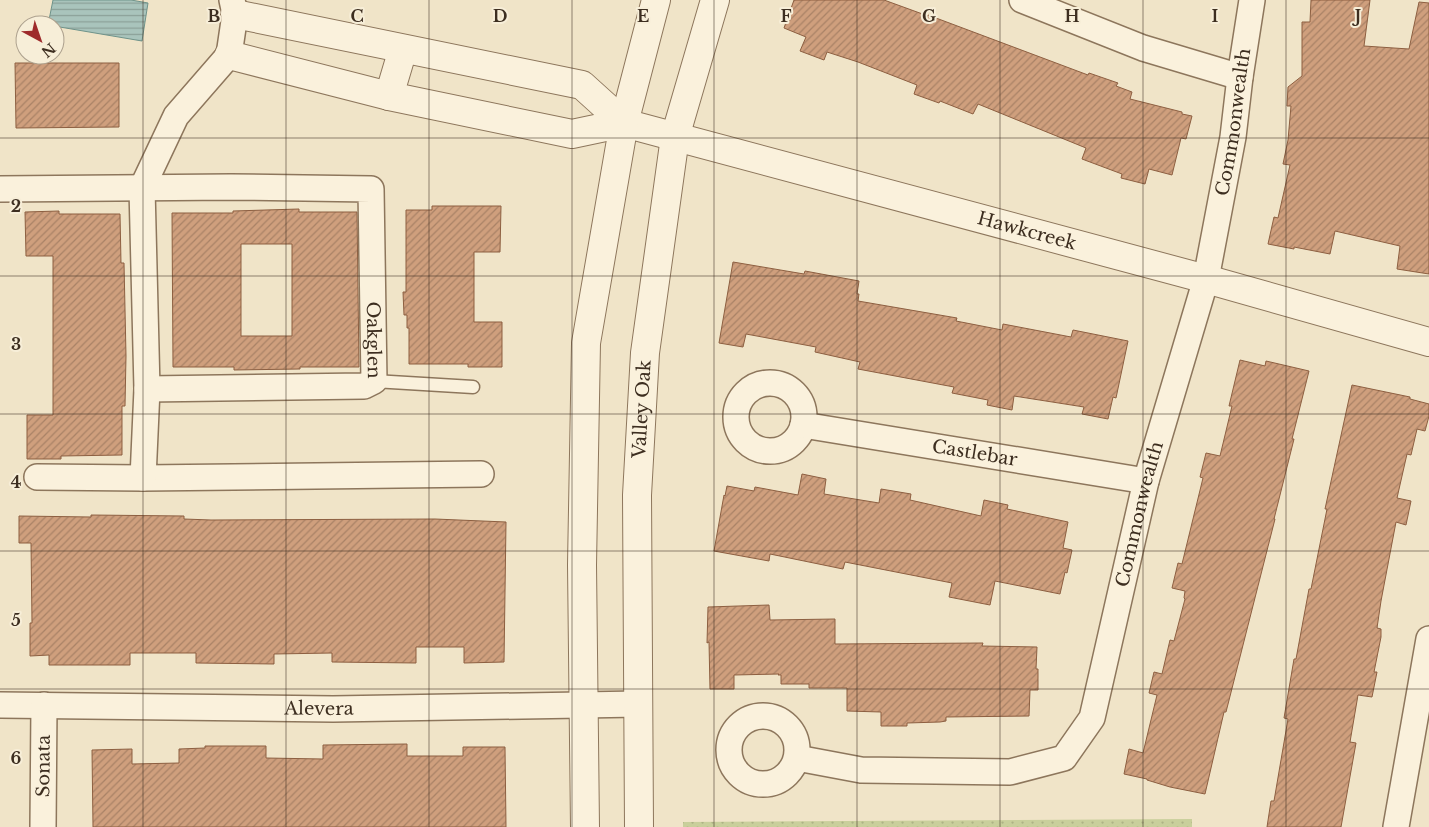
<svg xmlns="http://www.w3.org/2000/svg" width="1429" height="827" viewBox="0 0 1429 827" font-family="'Libre Baskerville',serif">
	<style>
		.park { fill: url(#park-dots) }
		.water { fill: url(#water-rules); stroke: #6f938a }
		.building { fill: url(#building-hatch); stroke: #8d5f41; fill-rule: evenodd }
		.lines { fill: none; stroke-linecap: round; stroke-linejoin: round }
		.service-casing { stroke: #8d765c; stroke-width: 15 }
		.minor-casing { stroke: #8d765c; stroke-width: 28 }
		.tertiary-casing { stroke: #8d765c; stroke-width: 30 }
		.service { stroke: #faf1dc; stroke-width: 12 }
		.minor { stroke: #faf1dc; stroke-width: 25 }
		.tertiary { stroke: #faf1dc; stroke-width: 28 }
		.grid { fill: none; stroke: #3d2e20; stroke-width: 1; stroke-opacity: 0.55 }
		.labels { text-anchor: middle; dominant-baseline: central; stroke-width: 4; stroke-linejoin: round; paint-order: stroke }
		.street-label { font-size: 18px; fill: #3d2e20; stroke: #f7eed8 }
		.grid-label { font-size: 16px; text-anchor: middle; font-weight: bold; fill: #3d2e20; stroke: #f7eed8; stroke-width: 4; stroke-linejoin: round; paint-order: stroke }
	</style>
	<defs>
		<pattern id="park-dots" width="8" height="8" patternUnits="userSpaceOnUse" patternTransform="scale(1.25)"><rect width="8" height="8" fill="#c9cf9b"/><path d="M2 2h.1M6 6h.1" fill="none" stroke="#aeb285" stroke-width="1.8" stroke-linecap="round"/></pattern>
		<pattern id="water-rules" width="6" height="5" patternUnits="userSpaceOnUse" patternTransform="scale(1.25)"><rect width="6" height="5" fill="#a9c4bc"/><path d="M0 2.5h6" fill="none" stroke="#8ba098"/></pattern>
		<pattern id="building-hatch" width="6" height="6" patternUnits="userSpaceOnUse" patternTransform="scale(1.25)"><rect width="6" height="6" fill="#cf9f7d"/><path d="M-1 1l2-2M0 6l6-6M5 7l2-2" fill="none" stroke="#a98266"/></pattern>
	</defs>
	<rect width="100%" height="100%" fill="#f0e4c8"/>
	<polygon class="park" points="1192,819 1192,827 683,827 683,822"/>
	<polygon class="water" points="53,0 131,0 148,3 142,41 48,25"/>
	<g class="building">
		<polygon points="794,0 884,0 928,16 928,15 1088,75 1089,73 1118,83 1116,86 1132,92 1130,99 1182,112 1182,114 1192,116 1186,139 1181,138 1172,175 1149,169 1145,184 1121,178 1122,174 1082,159 1086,148 978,104 973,114 940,101 939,103 914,94 917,85 858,62 827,52 824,60 800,51 806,37 784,28"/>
		<polygon points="1311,0 1370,0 1364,46 1409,49 1419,2 1429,3 1429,274 1397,269 1400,246 1335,231 1330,254 1294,247 1294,249 1268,244 1274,217 1278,218 1290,165 1283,164 1288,140 1291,106 1287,106 1288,87 1302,76 1302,22 1310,22"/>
		<polygon points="15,63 119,63 119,127 16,128"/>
		<polygon points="432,206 501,206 500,252 474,252 474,322 502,322 502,367 468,367 468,364 409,364 409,328 407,328 407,315 404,315 403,292 406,292 406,210 432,210"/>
		<path d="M 299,209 L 299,212 L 357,212 L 359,367 L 300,367 L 300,369 L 234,370 L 234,367 L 173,367 L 172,213 L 233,213 L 233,211 ZM 241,244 L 292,244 L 292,336 L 241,336 Z"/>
		<polygon points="59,211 59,214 120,214 121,263 124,263 126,356 125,406 122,406 122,455 61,456 61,459 27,459 27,415 53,415 53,256 26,256 25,212"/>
		<polygon points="733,262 804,274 805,271 859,281 857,294 859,294 858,301 957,318 956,321 1002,330 1003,324 1071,337 1073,330 1128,341 1116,398 1113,397 1108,419 1082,414 1084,407 1014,396 1012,410 987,405 988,400 952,393 954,387 858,369 860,362 815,352 816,347 746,334 743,347 719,343"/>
		<polygon points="1240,360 1265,366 1266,361 1309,371 1292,439 1294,439 1274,519 1275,519 1226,712 1224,712 1205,794 1170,787 1147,780 1147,779 1124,774 1129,749 1143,753 1157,695 1149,693 1154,672 1162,674 1170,640 1174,641 1185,599 1184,598 1185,591 1172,588 1178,563 1182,564 1203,478 1200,477 1206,453 1220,456 1232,406 1229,406"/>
		<polygon points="1352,385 1410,397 1410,399 1429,404 1429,416 1425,431 1417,429 1411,455 1407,454 1397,498 1411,501 1406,525 1396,522 1381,601 1377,628 1381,629 1381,637 1374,672 1377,672 1372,697 1358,695 1350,742 1356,743 1341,827 1267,827 1271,801 1274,801 1288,719 1284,718 1294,659 1296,659 1309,589 1311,589 1327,509 1325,509"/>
		<polygon points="802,474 826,479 824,494 879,503 881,489 911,494 910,500 981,516 984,500 1008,505 1007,509 1068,522 1063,548 1072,550 1067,573 1065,572 1060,594 995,581 990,605 949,597 952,583 845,562 843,569 770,554 769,561 714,551 724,495 725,496 727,486 754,491 755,487 798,495"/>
		<polygon points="91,515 184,516 184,519 211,520 435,519 506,522 504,662 464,663 464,647 416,647 416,663 332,662 332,653 274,654 274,664 196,663 196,653 130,653 130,665 49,665 49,655 30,656 30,623 32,623 31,543 19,543 19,516 91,517"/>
		<polygon points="769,605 770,620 835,619 835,644 983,643 982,646 1037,647 1036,669 1038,669 1038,690 1030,690 1029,716 946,717 946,721 940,722 907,723 907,726 881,726 881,712 847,711 847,688 809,688 809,684 781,684 781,675 778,675 779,674 734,675 734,689 710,689 709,642 707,643 708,607"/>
		<polygon points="407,744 407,756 463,756 463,747 505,747 506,827 93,827 92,750 132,749 132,764 179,763 179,749 205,748 205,746 266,746 266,758 323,759 323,745"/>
	</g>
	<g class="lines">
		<defs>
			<polyline id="service" points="374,381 473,387"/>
			<g id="minor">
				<polyline points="232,0 235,14 229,55 176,116 142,188 147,389 143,478 481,474"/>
				<polyline points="1022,0 1143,48 1240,77"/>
				<path id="s1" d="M 0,189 L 231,187 L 371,189 L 374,381 L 364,386 L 147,389"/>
				<circle cx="770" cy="417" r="34"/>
				<path id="s2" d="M 803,425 L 1146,481"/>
				<polyline points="37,477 143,478"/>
				<path id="s3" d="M 0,705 L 333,709 L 639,704"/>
				<circle cx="763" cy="750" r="34"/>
				<path id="s4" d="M 797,758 L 861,770 L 1010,772 L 1064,758 L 1092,718 L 1146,481 L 1206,279 L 1233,137 L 1240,77 L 1252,0"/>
				<path id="s5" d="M 43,827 L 44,705"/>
				<polyline points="1396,827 1429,639"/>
			</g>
			<g id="tertiary">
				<path id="s6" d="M 235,14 L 582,85 L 624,123 L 1206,279 L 1429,342"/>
				<polyline points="229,55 389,96 572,134 624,123"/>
				<polyline points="389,96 403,49"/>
				<polyline points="585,827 582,565 586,343 624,123 656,0"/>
				<path id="s7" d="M 639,827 L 637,495 L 645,353 L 675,137 L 715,0"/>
			</g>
		</defs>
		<use href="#service" class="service-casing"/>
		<use href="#minor" class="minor-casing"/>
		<use href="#tertiary" class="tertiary-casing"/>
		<use href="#service" class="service"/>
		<use href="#minor" class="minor"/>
		<use href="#tertiary" class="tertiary"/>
	</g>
	<path class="grid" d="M 143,0 L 143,827M 286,0 L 286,827M 429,0 L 429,827M 572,0 L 572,827M 714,0 L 714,827M 857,0 L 857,827M 1000,0 L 1000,827M 1143,0 L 1143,827M 1286,0 L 1286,827M 0,138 L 1429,138M 0,276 L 1429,276M 0,414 L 1429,414M 0,551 L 1429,551M 0,689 L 1429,689"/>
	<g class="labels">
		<g class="street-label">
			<text stroke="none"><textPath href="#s4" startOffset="932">Commonwealth</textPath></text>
			<text stroke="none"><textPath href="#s6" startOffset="828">Hawkcreek</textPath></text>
			<text stroke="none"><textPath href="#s1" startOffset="522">Oakglen</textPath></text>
			<text stroke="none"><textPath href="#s7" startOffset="418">Valley Oak</textPath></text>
			<text stroke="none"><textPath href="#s2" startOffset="174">Castlebar</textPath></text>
			<text stroke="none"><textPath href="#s4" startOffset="528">Commonwealth</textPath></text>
			<text stroke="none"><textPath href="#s3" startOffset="319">Alevera</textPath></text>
			<text stroke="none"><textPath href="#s5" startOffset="61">Sonata</textPath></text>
		</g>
	</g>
	<g class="grid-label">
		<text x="214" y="22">B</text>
		<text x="357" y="22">C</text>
		<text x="500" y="22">D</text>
		<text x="643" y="22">E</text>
		<text x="786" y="22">F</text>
		<text x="929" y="22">G</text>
		<text x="1072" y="22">H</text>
		<text x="1215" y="22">I</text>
		<text x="1358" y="22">J</text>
		<text x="16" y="212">2</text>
		<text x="16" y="350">3</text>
		<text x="16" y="488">4</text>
		<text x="16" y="626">5</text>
		<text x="16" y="764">6</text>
	</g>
	<g transform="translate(40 40) rotate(140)"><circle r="24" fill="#f7eed8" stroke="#ada18e"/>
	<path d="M0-4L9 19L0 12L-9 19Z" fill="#9e2a2b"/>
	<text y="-8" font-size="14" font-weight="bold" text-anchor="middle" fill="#3d2e20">N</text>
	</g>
</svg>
